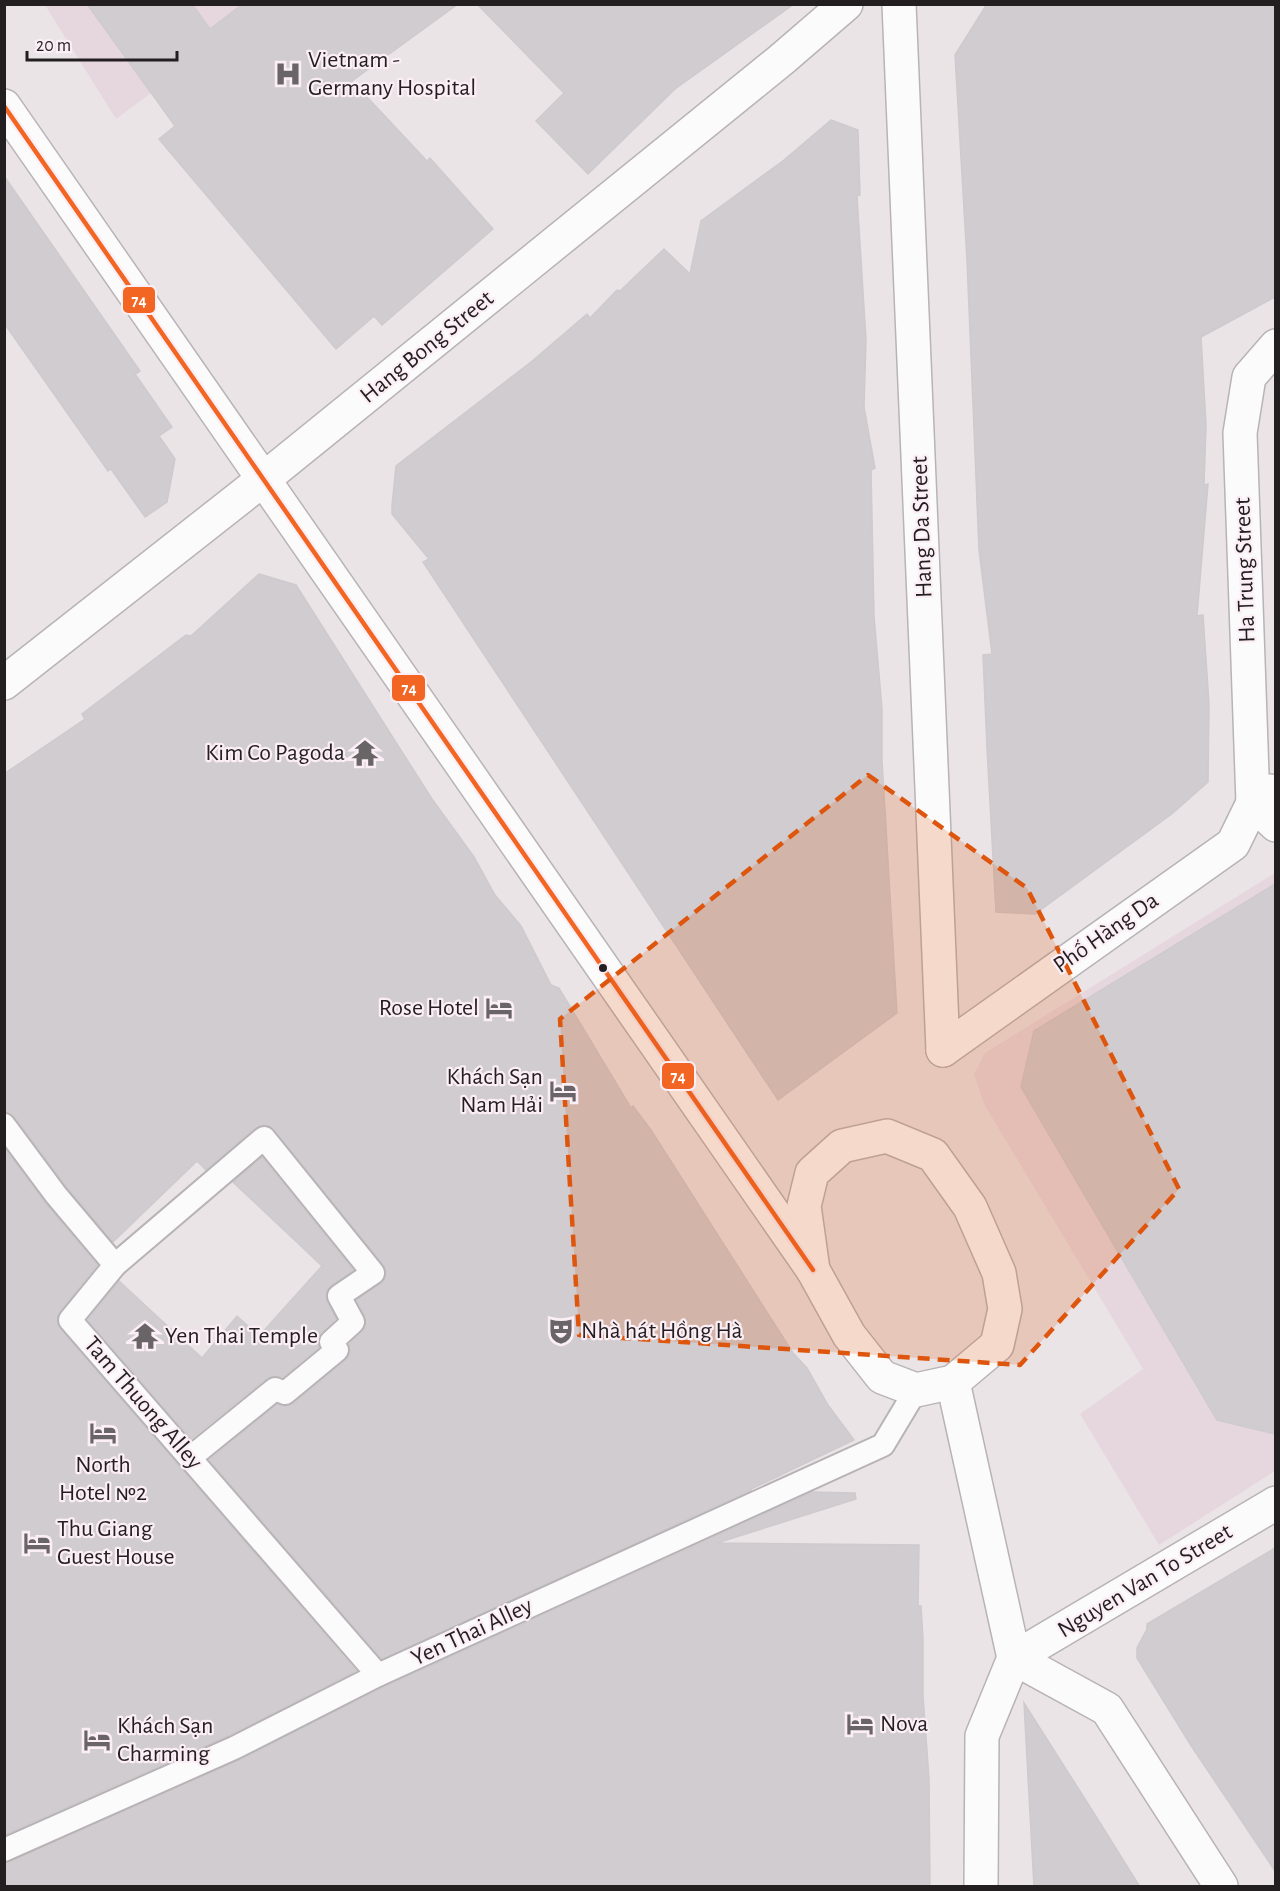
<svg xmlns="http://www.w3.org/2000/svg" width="1280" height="1891" viewBox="0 0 1280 1891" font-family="'Alegreya Sans',sans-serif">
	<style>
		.built { fill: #e6d7de }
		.building { fill: #d1cccf; stroke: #cecacd; stroke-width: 1.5 }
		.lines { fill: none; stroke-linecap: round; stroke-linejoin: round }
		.service-casing { stroke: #b8b3b6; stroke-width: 26 }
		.minor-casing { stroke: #b8b3b6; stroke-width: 36 }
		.tertiary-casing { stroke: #b8b3b6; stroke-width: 36 }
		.service { stroke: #fcfbfb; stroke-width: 22 }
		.minor { stroke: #fcfbfb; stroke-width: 33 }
		.tertiary { stroke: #fcfbfb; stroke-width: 33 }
		.bus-1-casing { stroke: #fbeef5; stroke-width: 9 }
		.bus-1 { stroke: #f26522; stroke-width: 4.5 }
		.marked { fill: #de560d; fill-opacity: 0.2; stroke: #de560d; stroke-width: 4.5; stroke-dasharray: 12 8; stroke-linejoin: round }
		.bus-dot { fill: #231f21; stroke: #fbeef5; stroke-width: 2 }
		.labels { text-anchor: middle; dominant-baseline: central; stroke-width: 4.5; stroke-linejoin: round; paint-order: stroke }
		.poi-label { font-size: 24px; fill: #231f21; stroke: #fbeef5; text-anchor: start }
		.street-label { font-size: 24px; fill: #231f21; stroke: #fbeef5 }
		.line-badge { stroke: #fbeef5; stroke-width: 2 }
		.badge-label { font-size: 16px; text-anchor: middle; font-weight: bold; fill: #fff }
	</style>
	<rect width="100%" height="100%" fill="#ebe4e7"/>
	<g class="built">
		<polygon points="45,5 394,5 416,35 265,144 151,93 116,119"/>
		<polygon points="1275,873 1275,1471 1159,1545 1080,1414 1143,1369 984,1104 974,1074 985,1053"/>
	</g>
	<g class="building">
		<polygon points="87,4 192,4 210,29 243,4 458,4 352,81 427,161 430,158 493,229 382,325 374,316 336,349 159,139 175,126"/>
		<polygon points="477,4 794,4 675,89 588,174 536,121 564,93"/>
		<polygon points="987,4 1275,4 1275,297 1201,337 1206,425 1204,485 1208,484 1197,616 1203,615 1209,704 1208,782 1173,813 1035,914 996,912 987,748 983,655 992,654 979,550 967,260 955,55"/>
		<polygon points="831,120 858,130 860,195 857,196 866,340 864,407 875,468 871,470 874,616 882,709 882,760 897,1013 778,1100 423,562 429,559 392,514 392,506 396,466 531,362 587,314 590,318 617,290 620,291 664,249 690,274 701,221 784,160"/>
		<polygon points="4,176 140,371 135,374 172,427 159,436 175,459 167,502 145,517 111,469 108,471 4,323"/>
		<polygon points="259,574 296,585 432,799 474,857 495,895 521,926 551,985 559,988 631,1108 633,1106 651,1130 793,1353 807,1368 828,1405 854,1440 749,1490 752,1490 382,1659 209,1460 277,1404 286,1406 294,1403 346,1360 350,1354 349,1344 366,1327 365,1316 357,1300 385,1279 386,1272 384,1265 269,1126 255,1128 206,1170 197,1161 113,1242 67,1187 15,1117 4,1112 4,774 85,719 82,714 186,635 191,636"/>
		<polygon points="1275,884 1275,1434 1217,1420 1021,1087 1034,1031"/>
		<polygon points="4,1148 46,1204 97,1265 59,1312 57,1323 60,1328 356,1671 228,1736 4,1835"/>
		<polygon points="262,1157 353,1270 327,1290 327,1302 336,1319 319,1337 319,1347 283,1377 274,1376 267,1378 191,1439 88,1320 119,1281 202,1358 237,1316 259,1336 322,1266 233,1182"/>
		<polygon points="813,1492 855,1493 856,1499 717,1543 919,1545 918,1606 921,1606 923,1640 923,1696 929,1779 930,1887 4,1887 4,1863 239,1760 384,1687"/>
		<polygon points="1275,1548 1275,1871 1190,1744 1137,1658 1137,1648 1147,1629 1147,1624"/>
		<polygon points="1024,1703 1097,1818 1140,1887 1034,1887"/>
	</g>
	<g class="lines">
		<defs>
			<g id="service">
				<polyline points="4,1125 56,1195 115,1265 70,1320 378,1675"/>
				<polyline points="115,1265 264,1138 373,1273 339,1296 353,1322 331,1342 337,1350 285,1393 275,1389 191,1457"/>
				<polyline points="4,1850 234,1748 378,1675 883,1445 916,1390"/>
			</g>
			<g id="minor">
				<polyline points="899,4 943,1050"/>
				<polyline points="4,106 813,1270"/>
				<polyline points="1253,803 1240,433 1249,377 1276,346"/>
				<polyline points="1253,803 1276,825"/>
				<polyline points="943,1050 1233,844 1253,803 1270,791"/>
				<polygon points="887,1136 933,1155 970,1207 999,1273 1005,1309 997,1345 953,1382 916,1390 882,1377 849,1335 813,1270 804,1206 812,1173 842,1146"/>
				<polyline points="953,1382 1014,1658"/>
				<polyline points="1014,1658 1107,1709 1221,1886"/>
				<polyline points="1014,1658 1276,1503"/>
				<polyline points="981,1886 982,1736 1014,1658"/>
			</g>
			<polyline id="tertiary" points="4,683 265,478 781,60 846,4"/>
		</defs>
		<use href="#service" class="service-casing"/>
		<use href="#minor" class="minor-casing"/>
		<use href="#tertiary" class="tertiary-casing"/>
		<use href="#service" class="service"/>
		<use href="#minor" class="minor"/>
		<use href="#tertiary" class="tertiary"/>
		<defs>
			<polyline id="bus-1" points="4,106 813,1270"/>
		</defs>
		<use href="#bus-1" class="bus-1-casing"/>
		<use href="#bus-1" class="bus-1"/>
	</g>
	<path class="marked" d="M 868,775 L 1027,888 L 1179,1189 L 1020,1365 L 579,1335 L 560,1019 Z"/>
	<defs>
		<symbol id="hospital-bare" viewBox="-9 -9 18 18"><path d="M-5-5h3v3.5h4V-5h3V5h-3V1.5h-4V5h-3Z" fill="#696466" stroke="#fbeef5" stroke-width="2.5" paint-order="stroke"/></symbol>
		<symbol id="temple-bare" viewBox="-9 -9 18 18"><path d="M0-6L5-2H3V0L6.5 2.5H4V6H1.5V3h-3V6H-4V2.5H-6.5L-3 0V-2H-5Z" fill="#696466" stroke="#fbeef5" stroke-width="2.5" paint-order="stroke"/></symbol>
		<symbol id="hotel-bare" viewBox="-9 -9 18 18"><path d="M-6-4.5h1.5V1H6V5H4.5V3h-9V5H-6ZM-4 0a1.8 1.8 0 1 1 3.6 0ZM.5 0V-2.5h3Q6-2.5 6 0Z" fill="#696466" stroke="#fbeef5" stroke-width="2.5" paint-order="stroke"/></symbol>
		<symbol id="theatre-bare" viewBox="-9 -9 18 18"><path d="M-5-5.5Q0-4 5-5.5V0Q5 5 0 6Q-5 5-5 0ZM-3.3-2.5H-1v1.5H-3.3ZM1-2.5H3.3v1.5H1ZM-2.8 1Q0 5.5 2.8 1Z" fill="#696466" stroke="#fbeef5" stroke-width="2.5" paint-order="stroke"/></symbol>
	</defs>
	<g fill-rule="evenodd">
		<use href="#hospital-bare" x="269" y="55" width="38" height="38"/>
		<use href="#temple-bare" x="346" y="734" width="38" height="38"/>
		<use href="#hotel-bare" x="480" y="989" width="38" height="38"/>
		<use href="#hotel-bare" x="544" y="1072" width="38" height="38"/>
		<use href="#theatre-bare" x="542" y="1312" width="38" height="38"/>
		<use href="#temple-bare" x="126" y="1317" width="38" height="38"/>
		<use href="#hotel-bare" x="84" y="1414" width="38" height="38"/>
		<use href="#hotel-bare" x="18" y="1524" width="38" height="38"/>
		<use href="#hotel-bare" x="841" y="1705" width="38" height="38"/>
		<use href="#hotel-bare" x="78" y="1721" width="38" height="38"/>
	</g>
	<circle class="bus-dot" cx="603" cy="968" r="5"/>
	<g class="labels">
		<g class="poi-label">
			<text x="308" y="60">Vietnam -<tspan x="308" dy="28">Germany Hospital</tspan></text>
			<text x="345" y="753" text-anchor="end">Kim Co Pagoda</text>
			<text x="479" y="1008" text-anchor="end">Rose Hotel</text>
			<text x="543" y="1077" text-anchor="end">Khách Sạn<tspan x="543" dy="28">Nam Hải</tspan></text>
			<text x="581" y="1331">Nhà hát Hồng Hà</text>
			<text x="165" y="1336">Yen Thai Temple</text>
			<text x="103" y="1465" text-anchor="middle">North<tspan x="103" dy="28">Hotel №2</tspan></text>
			<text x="57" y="1529">Thu Giang<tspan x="57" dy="28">Guest House</tspan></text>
			<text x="880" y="1724">Nova</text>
			<text x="117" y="1726">Khách Sạn<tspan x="117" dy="28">Charming</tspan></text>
		</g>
		<g class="street-label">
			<text transform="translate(427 347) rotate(-39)">Hang Bong Street</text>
			<text transform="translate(922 527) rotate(-92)">Hang Da Street</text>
			<text transform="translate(1245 570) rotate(-92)">Ha Trung Street</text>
			<text transform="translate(1106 933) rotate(-35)">Phố Hàng Da</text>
			<text transform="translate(143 1403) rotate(49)">Tam Thuong Alley</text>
			<text transform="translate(1145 1581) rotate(-31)">Nguyen Van To Street</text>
			<text transform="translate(472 1632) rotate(-25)">Yen Thai Alley</text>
		</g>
	</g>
	<g class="line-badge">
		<rect x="122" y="286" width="34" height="28" rx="6" fill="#f26522"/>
		<rect x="391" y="674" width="35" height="28" rx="6" fill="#f26522"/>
		<rect x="661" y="1062" width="34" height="28" rx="6" fill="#f26522"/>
	</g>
	<g class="badge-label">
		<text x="139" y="306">74</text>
		<text x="409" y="694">74</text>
		<text x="678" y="1082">74</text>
	</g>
	<rect width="1280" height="1891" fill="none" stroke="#231f21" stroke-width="12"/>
	<path d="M27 51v9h150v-9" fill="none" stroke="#231f21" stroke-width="3"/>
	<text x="36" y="51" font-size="18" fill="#231f21" stroke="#fbeef5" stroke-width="4.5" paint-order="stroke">20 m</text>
</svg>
